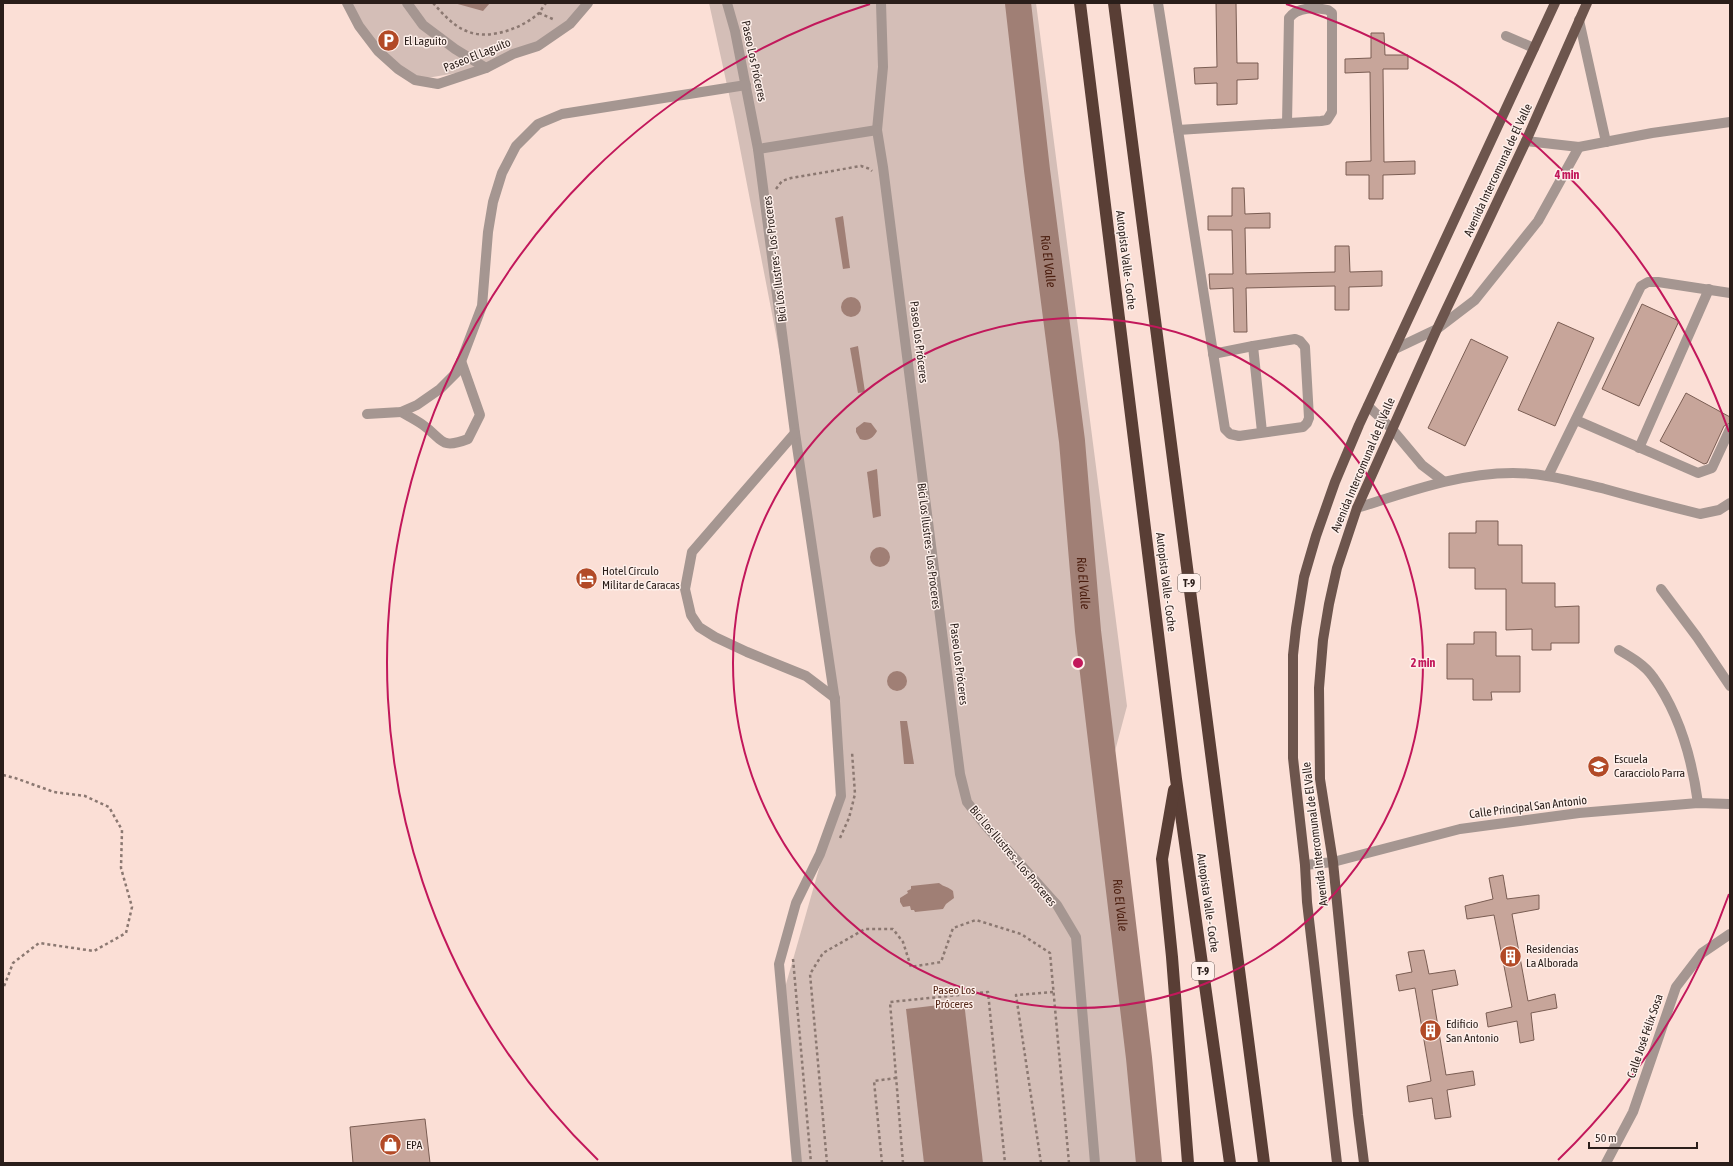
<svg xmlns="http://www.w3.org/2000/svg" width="1733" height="1166" viewBox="0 0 1733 1166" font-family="'Asap Condensed',sans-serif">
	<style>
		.green { fill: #d4beb7 }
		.water { fill: #a07f75 }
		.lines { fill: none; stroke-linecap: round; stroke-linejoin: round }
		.river { stroke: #a07f75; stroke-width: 26 }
		.building { fill: #c7a59a; stroke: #7a5d53 }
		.path { stroke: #8b7871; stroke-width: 2.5; stroke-dasharray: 3 3; stroke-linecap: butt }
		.minor { stroke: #a59691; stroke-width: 10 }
		.major { stroke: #6d554d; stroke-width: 10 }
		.highway { stroke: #593e35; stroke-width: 12 }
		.ring { fill: none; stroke: #c2185b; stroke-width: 2 }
		.labels { text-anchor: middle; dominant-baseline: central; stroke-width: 3; stroke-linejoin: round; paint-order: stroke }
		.shield { fill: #fef0eb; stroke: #6a5d59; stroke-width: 1 }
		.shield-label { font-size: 11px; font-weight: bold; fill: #2a1e1a }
		.poi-label { font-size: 12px; fill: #2a1e1a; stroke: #fef0eb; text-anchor: start }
		.street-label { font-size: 12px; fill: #2a1e1a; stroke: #fef0eb }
		.park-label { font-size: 12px; fill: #532516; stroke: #fef0eb }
		.water-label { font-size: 13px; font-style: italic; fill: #4a1d0e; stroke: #fef0eb }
		.centre { fill: #c2185b; stroke: #fef0eb; stroke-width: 2 }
		.ring-label { font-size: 12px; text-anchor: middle; font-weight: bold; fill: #c2185b; stroke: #fef0eb; stroke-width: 3; stroke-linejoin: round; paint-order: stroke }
	</style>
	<rect width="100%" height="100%" fill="#fbdfd6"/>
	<g class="green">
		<polygon points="348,3 588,3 538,46 486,68 415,80 378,51"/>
		<polygon points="709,3 1036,3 1127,706 1099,811 1136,1131 1137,1163 795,1163 782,998 836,809 835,698 795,433 734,117"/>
	</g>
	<g class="water">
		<polygon points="454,3 490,3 483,11"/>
		<polygon points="843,216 850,268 843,269 835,218"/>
		<circle cx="851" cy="307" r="10"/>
		<polygon points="858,346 865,392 858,393 850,348"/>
		<path d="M 864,422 L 871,423 L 877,431 C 873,438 868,442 860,439 L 856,432 L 856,428 Z"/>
		<polygon points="877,469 881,516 873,518 867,472"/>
		<circle cx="880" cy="557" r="10"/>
		<circle cx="897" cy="681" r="10"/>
		<polygon points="900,721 907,721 914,764 904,764"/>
		<path d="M 939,883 C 944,887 949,887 953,891 L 954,898 L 946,904 L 943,909 L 915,912 L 914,910 L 911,910 L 910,906 L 903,907 L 900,902 L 900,898 L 908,893 L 907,891 L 911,889 L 911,886 Z"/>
		<polygon points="964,1002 983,1163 924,1163 906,1009"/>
	</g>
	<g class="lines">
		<path class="river" id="s1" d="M 1018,3 L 1037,170 L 1072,441 L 1088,631 L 1139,1058 L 1149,1163"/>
	</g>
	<g class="building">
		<polygon points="1216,3 1236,3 1237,63 1258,63 1258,79 1237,80 1237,104 1217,105 1217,83 1195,84 1194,68 1217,67"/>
		<polygon points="1371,33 1384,33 1385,55 1408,55 1408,69 1383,69 1384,162 1415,161 1415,174 1383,175 1383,199 1369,199 1369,175 1346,175 1346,162 1371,161 1370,72 1345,73 1345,59 1371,58"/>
		<polygon points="1232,188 1244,188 1245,214 1270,213 1270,228 1245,228 1246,274 1335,272 1335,246 1349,246 1350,272 1382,271 1382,286 1349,287 1349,310 1335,310 1335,286 1246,288 1247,332 1234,332 1233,288 1210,289 1209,274 1233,274 1232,230 1208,230 1208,216 1232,216"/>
		<polygon points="1642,304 1679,321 1639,406 1602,389"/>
		<polygon points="1558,322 1594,338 1555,426 1518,410"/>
		<polygon points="1471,339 1508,357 1465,446 1428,428"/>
		<polygon points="1686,393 1730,417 1730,423 1724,426 1707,463 1704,464 1660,441"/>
		<polygon points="1476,521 1498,521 1498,545 1522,545 1522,583 1555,583 1555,607 1579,606 1579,643 1551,643 1551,650 1532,650 1532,629 1506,630 1506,589 1475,589 1475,568 1449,568 1449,533 1476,533"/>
		<polygon points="1474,632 1496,632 1496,656 1520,656 1520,692 1491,692 1492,700 1473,700 1473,679 1447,679 1447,644 1474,644"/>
		<polygon points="1503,875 1507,899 1539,895 1539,909 1512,914 1528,1001 1555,994 1557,1008 1531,1013 1534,1040 1520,1043 1517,1021 1488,1027 1486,1013 1512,1007 1494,915 1467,919 1465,906 1493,899 1489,878"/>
		<polygon points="1424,950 1429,974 1455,970 1458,985 1432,990 1446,1075 1473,1071 1475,1085 1447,1090 1451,1117 1435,1119 1432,1098 1409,1102 1407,1086 1431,1081 1415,988 1399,991 1396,975 1412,972 1408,952"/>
		<polygon points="425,1119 430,1163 353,1163 350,1127"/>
	</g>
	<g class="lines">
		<g class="path">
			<path d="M 433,3 C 444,15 454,27 469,32 C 490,40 523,28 539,13 C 541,11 543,6 546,3"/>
			<polyline points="539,13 555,20"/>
			<polyline points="776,189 782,181 791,178 861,166 870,169 872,171"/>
			<polyline points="3,775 15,778 54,792 85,796 109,807 122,830 121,868 132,907 126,933 94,951 39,943 13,963 3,989"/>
			<polyline points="840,838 849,818 855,794 852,752"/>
			<polyline points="793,959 811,1163"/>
			<polyline points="827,1163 810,974 823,953 865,929 893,929 903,942 911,967 941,962 953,928 976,920 1021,934 1050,953 1069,1163"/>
			<polyline points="882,1163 874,1081 896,1078"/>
			<polyline points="903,1163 890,1002 988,992 1005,1163"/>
			<polyline points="1041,1163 1016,995 1054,992"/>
		</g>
		<g class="minor">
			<polyline points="347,3 359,26 378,51 398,69 415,80 438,84 486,68 513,54 538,46 570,24 588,3"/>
			<polyline points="407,3 423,25 455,49 486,68"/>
			<polyline points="727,3 735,31 758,149 795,433 835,701 841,796 820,854 796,903 779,964 797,1163"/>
			<polyline points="881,3 883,67 877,130 883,167 960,774 967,802 985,825 1057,905 1076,937 1095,1163"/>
			<polyline points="1158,3 1225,429 1230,434 1239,436 1303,427 1307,423 1309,418 1305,347 1300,341 1295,339 1253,346 1262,432"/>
			<polyline points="1579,20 1606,142"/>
			<polyline points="1506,36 1534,48"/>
			<path d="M 1178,130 L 1321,121 L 1327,120 L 1332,112 L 1332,13 L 1328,10 C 1315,7 1297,7 1289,18 L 1287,123"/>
			<polyline points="1526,141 1579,147 1652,133 1730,122"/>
			<polyline points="758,149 877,130"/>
			<polyline points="1395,349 1437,329 1475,300 1538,221 1579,147"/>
			<polyline points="1213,354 1253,346"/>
			<polyline points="1368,406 1391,428 1422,465 1443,481"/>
			<path d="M 401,412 C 408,416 416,420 423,425 C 443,439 440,450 468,439 L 480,415 L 461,361"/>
			<polyline points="367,414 401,412 417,405 440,389 457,372 482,306 488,232 493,202 502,173 516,146 538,124 562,114 746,85"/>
			<polyline points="1576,420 1698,473 1712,468 1730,429"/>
			<polyline points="795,433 692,552 685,589 691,615 699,627 715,637 747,652 806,676 835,698"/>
			<polyline points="1639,448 1709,289"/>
			<polyline points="1548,476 1641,286 1648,282 1658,282 1730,293"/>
			<path d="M 1357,508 C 1408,492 1459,473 1513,473 C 1545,473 1575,482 1605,489 C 1637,498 1668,506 1700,514 L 1719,510 L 1730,503"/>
			<polyline points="1661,589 1697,637 1730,686"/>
			<path d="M 1619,650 C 1631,657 1645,665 1653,677 C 1680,714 1692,759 1698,803"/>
			<polyline points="1305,865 1333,862 1460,829 1579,813 1698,803 1730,804"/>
			<polyline points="1606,1163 1633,1112 1676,987 1702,953 1730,934"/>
		</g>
		<g class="major">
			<polyline points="1337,1163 1307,902 1305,865 1293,758 1293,655 1296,628 1304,577 1316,536 1335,482 1359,425 1555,3"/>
			<polyline points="1364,1163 1358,1115 1333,862 1320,779 1319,688 1323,640 1329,604 1337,568 1357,508 1437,329 1526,141 1587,3"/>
		</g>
		<g class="highway">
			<polyline points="1080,3 1176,779 1230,1163"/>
			<polyline points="1114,3 1264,1163"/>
			<polyline points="1174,790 1162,859 1172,957 1188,1163"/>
		</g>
	</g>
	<g class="ring">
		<circle cx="1078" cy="663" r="345"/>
		<path d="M1729 894A691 691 0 0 1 1558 1160M598 1160A691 691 0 0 1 870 4M1286 4A691 691 0 0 1 1729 432"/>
	</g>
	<defs>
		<symbol id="parking-disc" viewBox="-11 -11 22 22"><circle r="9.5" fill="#b24a27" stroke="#fef0eb"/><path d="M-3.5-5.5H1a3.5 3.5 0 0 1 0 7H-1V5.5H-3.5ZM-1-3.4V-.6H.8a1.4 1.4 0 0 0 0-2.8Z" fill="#fff"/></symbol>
		<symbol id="hotel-disc" viewBox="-11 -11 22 22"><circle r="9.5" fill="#b24a27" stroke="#fef0eb"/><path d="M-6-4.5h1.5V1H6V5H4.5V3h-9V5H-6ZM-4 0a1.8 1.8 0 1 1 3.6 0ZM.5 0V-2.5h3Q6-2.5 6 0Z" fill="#fff"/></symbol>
		<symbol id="school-disc" viewBox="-11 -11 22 22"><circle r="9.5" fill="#b24a27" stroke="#fef0eb"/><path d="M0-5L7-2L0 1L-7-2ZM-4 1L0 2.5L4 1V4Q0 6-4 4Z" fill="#fff"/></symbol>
		<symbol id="building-disc" viewBox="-11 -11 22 22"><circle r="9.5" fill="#b24a27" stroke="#fef0eb"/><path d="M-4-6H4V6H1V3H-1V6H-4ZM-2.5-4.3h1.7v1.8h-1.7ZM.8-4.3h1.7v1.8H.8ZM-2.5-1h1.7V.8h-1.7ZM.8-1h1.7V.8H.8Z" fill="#fff"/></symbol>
		<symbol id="shop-disc" viewBox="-11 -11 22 22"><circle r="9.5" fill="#b24a27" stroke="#fef0eb"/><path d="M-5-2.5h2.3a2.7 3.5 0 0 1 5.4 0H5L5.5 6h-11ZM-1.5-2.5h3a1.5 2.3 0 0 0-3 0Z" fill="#fff"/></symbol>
	</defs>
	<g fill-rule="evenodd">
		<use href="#parking-disc" x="376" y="28" width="25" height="25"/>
		<use href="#hotel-disc" x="574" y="566" width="25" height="25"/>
		<use href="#school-disc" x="1586" y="754" width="25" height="25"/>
		<use href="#building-disc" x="1498" y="944" width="25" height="25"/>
		<use href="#building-disc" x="1418" y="1018" width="25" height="25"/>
		<use href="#shop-disc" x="378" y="1132" width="25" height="25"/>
	</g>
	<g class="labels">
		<g class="shield">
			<rect x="1178" y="574" width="22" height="18" rx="3"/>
			<rect x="1192" y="962" width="22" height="18" rx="3"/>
		</g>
		<g class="shield-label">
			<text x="1189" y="583">T-9</text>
			<text x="1203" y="971">T-9</text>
		</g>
		<g class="poi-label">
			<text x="404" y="41">El Laguito</text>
			<text x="602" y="571">Hotel Círculo<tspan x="602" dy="14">Militar de Caracas</tspan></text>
			<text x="1614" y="759">Escuela<tspan x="1614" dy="14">Caracciolo Parra</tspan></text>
			<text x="1526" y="949">Residencias<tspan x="1526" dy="14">La Alborada</tspan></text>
			<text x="1446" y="1024">Edificio<tspan x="1446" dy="14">San Antonio</tspan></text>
			<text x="406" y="1145">EPA</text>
		</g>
		<g class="street-label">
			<text transform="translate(477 55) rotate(-22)">Paseo El Laguito</text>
			<text transform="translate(754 61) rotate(78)">Paseo Los Próceres</text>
			<text transform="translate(1498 170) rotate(-65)">Avenida Intercomunal de El Valle</text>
			<text transform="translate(775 259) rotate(-97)">Bici Los Ilustres - Los Proceres</text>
			<text transform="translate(1126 260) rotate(83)">Autopista Valle - Coche</text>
			<text transform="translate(919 342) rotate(83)">Paseo Los Próceres</text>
			<text transform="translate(1363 465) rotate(-67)">Avenida Intercomunal de El Valle</text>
			<text transform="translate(929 546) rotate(83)">Bici Los Ilustres - Los Proceres</text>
			<text transform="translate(1166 582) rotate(83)">Autopista Valle - Coche</text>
			<text transform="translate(959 664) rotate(83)">Paseo Los Próceres</text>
			<text transform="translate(1528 807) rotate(-7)">Calle Principal San Antonio</text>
			<text transform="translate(1315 834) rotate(-97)">Avenida Intercomunal de El Valle</text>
			<text transform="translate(1013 856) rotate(50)">Bici Los Ilustres - Los Proceres</text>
			<text transform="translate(1208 903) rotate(82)">Autopista Valle - Coche</text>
			<text transform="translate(1645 1036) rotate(-71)">Calle José Félix Sosa</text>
		</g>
		<g class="park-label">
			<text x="954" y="990">Paseo Los<tspan x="954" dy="14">Próceres</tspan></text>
		</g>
		<g class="water-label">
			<text stroke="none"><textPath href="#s1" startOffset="260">Río El Valle</textPath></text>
			<text stroke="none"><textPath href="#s1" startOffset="584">Río El Valle</textPath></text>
			<text stroke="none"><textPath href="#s1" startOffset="908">Río El Valle</textPath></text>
		</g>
	</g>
	<circle cx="1078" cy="663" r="6" class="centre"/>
	<g class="ring-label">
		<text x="1567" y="179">4 min</text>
		<text x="1423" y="667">2 min</text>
	</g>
	<rect width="1733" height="1166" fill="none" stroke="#2a1e1a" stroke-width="8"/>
	<path d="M1589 1142v6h108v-6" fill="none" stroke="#2a1e1a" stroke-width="2"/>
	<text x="1595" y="1142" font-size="12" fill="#2a1e1a" stroke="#fef0eb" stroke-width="3" paint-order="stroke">50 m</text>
</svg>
